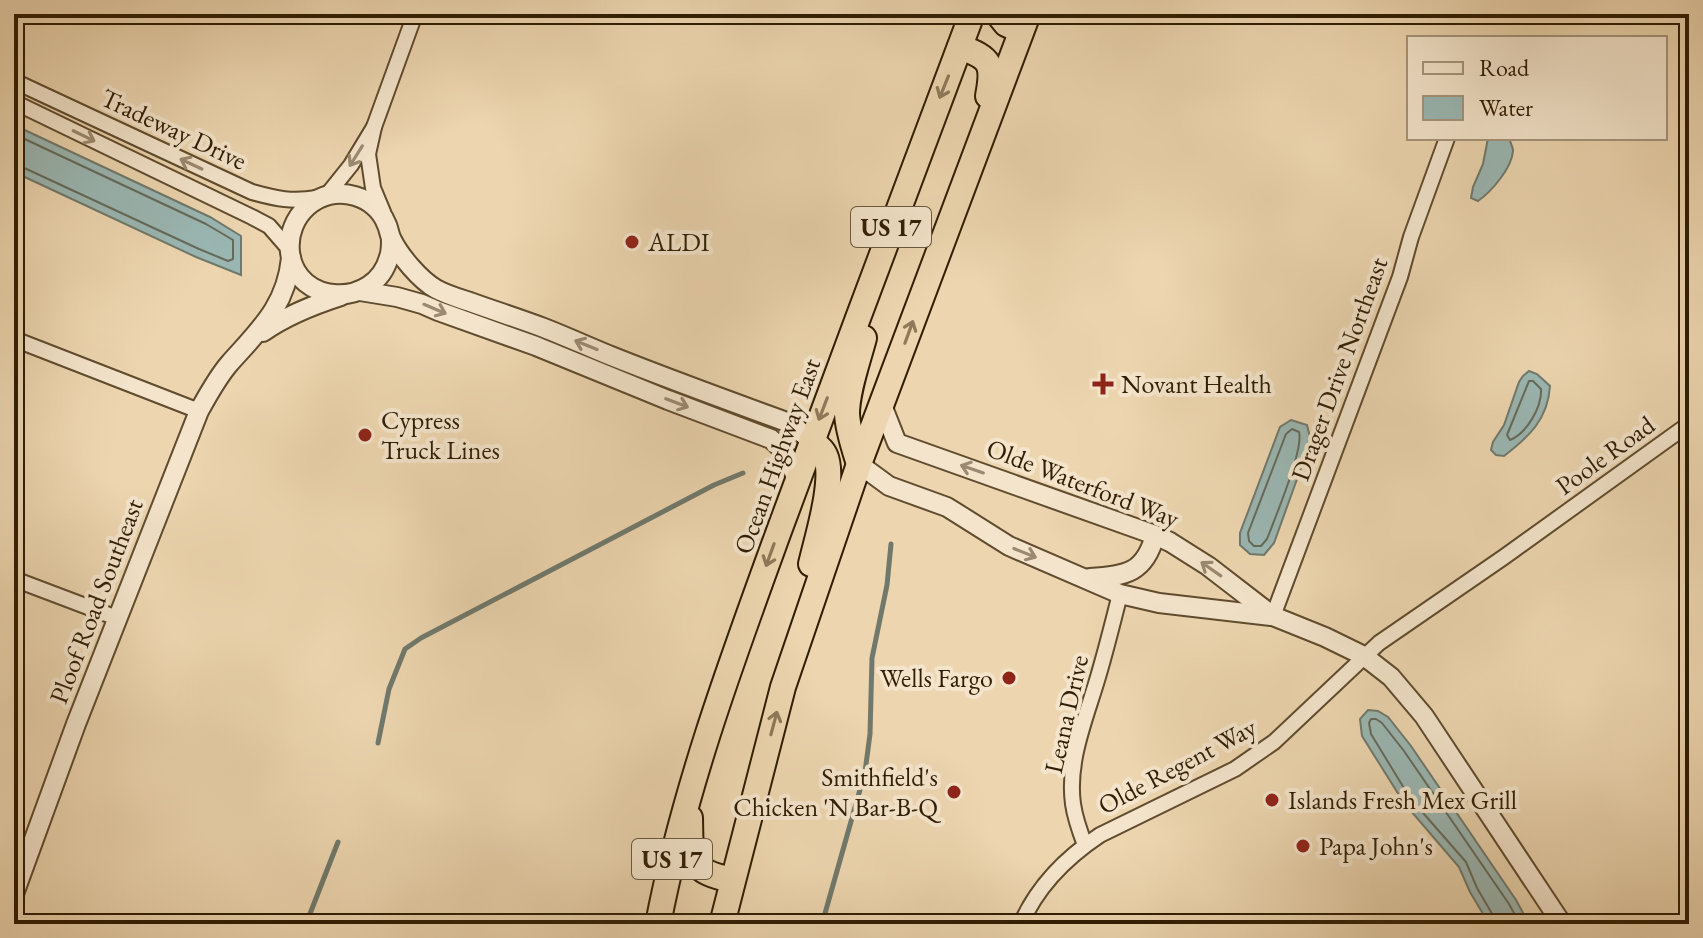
<svg xmlns="http://www.w3.org/2000/svg" width="1703" height="938" viewBox="0 0 1703 938" font-family="'EB Garamond',serif">
	<style>
		.water { fill: #9ab7b3; stroke: #70796c; stroke-width: 2 }
		.lines { fill: none; stroke-linecap: round; stroke-linejoin: round }
		.shore { stroke: #656a5a; stroke-width: 2 }
		.stream { stroke: #70796c; stroke-width: 5 }
		.minor-casing { stroke: #5f4b2d; stroke-width: 18 }
		.tertiary-casing { stroke: #5f4b2d; stroke-width: 22 }
		.trunk-casing { stroke: #301d02; stroke-width: 28 }
		.minor { stroke: #f3e4cb; stroke-width: 14 }
		.tertiary { stroke: #f3e4cb; stroke-width: 18 }
		.trunk { stroke: #ecd5af; stroke-width: 24 }
		.oneway { stroke: #8e7958 }
		.oneway2 { stroke: #9b8a71 }
		.poi-dot { fill: #8f2418; stroke: #f3e4cb; stroke-width: 3 }
		.labels { text-anchor: middle; dominant-baseline: central; stroke-width: 8; stroke-linejoin: round; paint-order: stroke }
		.shield { fill: #f3e4cb; stroke: #6a593e; stroke-width: 2 }
		.shield-label { font-size: 24px; font-weight: bold; fill: #301d02 }
		.street-label { font-size: 26px; fill: #301d02; stroke: #f3e4cb }
		.poi-label { font-size: 26px; fill: #301d02; stroke: #f3e4cb; text-anchor: start }
	</style>
	<rect width="100%" height="100%" fill="#ecd5af"/>
	<filter id="stains"><feTurbulence type="fractalNoise" baseFrequency=".0025" numOctaves="4"/><feColorMatrix values="0 0 0 0 .2 0 0 0 0 .09 0 0 0 0 .02 0 0 0 .5 -.17"/></filter>
	<radialGradient id="worn" r=".72"><stop offset=".6" stop-color="#630" stop-opacity="0"/><stop offset="1" stop-color="#630" stop-opacity=".3"/></radialGradient>
	<g class="water">
		<polygon points="14,125 210,217 241,236 241,275 196,257 14,172"/>
		<path d="M 1488,138 L 1509,138 C 1510,142 1513,147 1513,151 C 1512,168 1491,192 1478,201 L 1471,198 L 1473,187 L 1483,164 Z"/>
		<path d="M 1529,371 L 1537,374 L 1550,386 C 1548,419 1529,437 1504,456 L 1496,455 L 1491,450 L 1493,442 L 1504,425 L 1519,382 L 1523,376 Z"/>
		<polygon points="1291,420 1307,425 1310,437 1301,468 1274,543 1264,555 1250,554 1240,545 1240,533 1280,427"/>
		<polygon points="1368,710 1378,711 1388,717 1411,746 1516,900 1529,924 1489,924 1470,892 1459,867 1404,803 1362,736 1360,719"/>
	</g>
	<g class="lines">
		<g class="shore">
			<polyline points="14,134 206,224 233,240 233,259 228,261 199,249 20,166 14,165"/>
			<path d="M 1529,381 L 1533,381 L 1541,389 C 1542,407 1527,433 1510,440 L 1507,435 Z"/>
			<path d="M 1292,429 L 1299,432 C 1304,449 1275,518 1267,539 L 1261,546 L 1254,546 L 1249,541 L 1248,533 L 1286,434 Z"/>
			<polyline points="1495,924 1494,917 1477,888 1466,862 1410,798 1371,734 1369,723 1371,719 1376,719 1382,723 1404,751 1509,904 1520,924"/>
		</g>
		<g class="stream">
			<polyline points="378,743 389,689 405,649 421,638 714,485 743,473"/>
			<polyline points="306,924 338,842"/>
			<polyline points="822,924 865,772 870,734 872,658 887,585 891,544"/>
		</g>
		<defs>
			<g id="minor">
				<path d="M 14,81 L 252,192 C 277,199 292,202 317,198"/>
				<polyline points="14,102 252,217 269,226 289,249"/>
				<polyline points="374,127 415,14"/>
				<polyline points="327,195 351,165 374,127 368,154 373,188 383,212"/>
				<polyline points="14,339 199,411"/>
				<polyline points="14,579 117,618"/>
				<polyline points="1273,616 1400,277 1411,237 1447,138"/>
				<path d="M 1085,845 C 1080,832 1075,818 1073,804 C 1067,761 1086,718 1098,677 C 1106,650 1113,622 1120,594"/>
				<path d="M 1021,924 C 1037,887 1067,857 1100,835 L 1235,769 L 1274,742 L 1379,643 L 1504,557 L 1689,424"/>
			</g>
			<g id="tertiary">
				<path d="M 391,239 C 391,245 391,252 389,257 C 375,309 296,306 290,252 C 286,216 319,185 355,196 C 369,200 381,210 386,223 C 389,228 389,235 392,240 C 400,256 420,280 436,289 C 447,295 458,298 470,302 C 495,311 520,319 544,328 C 567,337 589,347 611,356 C 671,380 732,402 792,424 L 811,441"/>
				<path d="M 360,291 L 397,297 L 422,304 L 438,311 L 536,346 L 668,400 L 771,439 C 786,451 792,464 797,482"/>
				<path d="M 263,332 C 287,315 313,305 341,296"/>
				<polyline points="882,405 897,443 1155,535 1170,542 1208,566 1273,616 1325,637 1364,656 1391,677 1424,716 1562,924"/>
				<polyline points="859,464 889,486 947,507 1009,546 1120,594 1159,603 1271,616"/>
				<path d="M 1090,578 C 1126,576 1145,573 1155,535"/>
				<path d="M 14,894 L 76,724 L 199,411 C 208,395 217,378 229,364 C 259,330 286,307 291,258"/>
			</g>
			<g id="trunk">
				<polyline points="998,14 1006,24 1021,31"/>
				<path d="M 960,47 C 991,58 994,64 988,96"/>
				<path d="M 859,464 C 854,448 848,431 847,414 C 847,391 858,361 864,338"/>
				<path d="M 811,564 C 817,538 836,478 825,455 C 822,448 816,445 811,441"/>
				<path d="M 690,818 C 691,858 687,871 732,880"/>
				<path d="M 658,924 C 684,789 732,660 779,531 C 842,358 908,187 972,14"/>
				<polyline points="722,924 783,687 859,464 1028,14"/>
			</g>
		</defs>
		<use href="#minor" class="minor-casing"/>
		<use href="#tertiary" class="tertiary-casing"/>
		<use href="#trunk" class="trunk-casing"/>
		<use href="#minor" class="minor"/>
		<use href="#tertiary" class="tertiary"/>
		<use href="#trunk" class="trunk"/>
	</g>
	<defs><path id="oneway-shaft" d="M-6 0H5M1.5-3L5.5 0L1.5 3" fill="none" stroke-width="1.6" stroke-linecap="round" stroke-linejoin="round" transform="scale(2)"/></defs>
	<g class="oneway">
		<use href="#oneway-shaft" transform="translate(944 87) rotate(112)"/>
		<use href="#oneway-shaft" transform="translate(909 332) rotate(-70)"/>
		<use href="#oneway-shaft" transform="translate(823 409) rotate(111)"/>
		<use href="#oneway-shaft" transform="translate(770 555) rotate(110)"/>
		<use href="#oneway-shaft" transform="translate(774 723) rotate(-75)"/>
	</g>
	<g class="oneway2">
		<use href="#oneway-shaft" transform="translate(84 136) rotate(26)"/>
		<use href="#oneway-shaft" transform="translate(356 156) rotate(122)"/>
		<use href="#oneway-shaft" transform="translate(191 164) rotate(-155)"/>
		<use href="#oneway-shaft" transform="translate(435 309) rotate(23)"/>
		<use href="#oneway-shaft" transform="translate(586 345) rotate(-158)"/>
		<use href="#oneway-shaft" transform="translate(677 403) rotate(21)"/>
		<use href="#oneway-shaft" transform="translate(972 469) rotate(-161)"/>
		<use href="#oneway-shaft" transform="translate(1025 553) rotate(22)"/>
		<use href="#oneway-shaft" transform="translate(1211 569) rotate(-145)"/>
	</g>
	<g class="poi-dot">
		<circle cx="632" cy="242" r="8"/>
		<path d="M1099 372h8v8h8v8h-8v8h-8v-8h-8v-8h8z"/>
		<circle cx="365" cy="435" r="8"/>
		<circle cx="1009" cy="678" r="8"/>
		<circle cx="954" cy="792" r="8"/>
		<circle cx="1272" cy="800" r="8"/>
		<circle cx="1303" cy="846" r="8"/>
	</g>
	<g class="labels">
		<g class="shield">
			<rect x="851" y="207" width="80" height="40" rx="6"/>
			<rect x="632" y="839" width="80" height="40" rx="6"/>
		</g>
		<g class="shield-label">
			<text x="891" y="227">US 17</text>
			<text x="672" y="859">US 17</text>
		</g>
		<g class="street-label">
			<text transform="translate(174 129) rotate(25)">Tradeway Drive</text>
			<text transform="translate(1339 369) rotate(-70)">Drager Drive Northeast</text>
			<text transform="translate(1605 455) rotate(-36)">Poole Road</text>
			<text transform="translate(777 456) rotate(-70)">Ocean Highway East</text>
			<text transform="translate(1083 483) rotate(21)">Olde Waterford Way</text>
			<text transform="translate(96 601) rotate(-69)">Ploof Road Southeast</text>
			<text transform="translate(1066 714) rotate(-77)">Leana Drive</text>
			<text transform="translate(1177 766) rotate(-28)">Olde Regent Way</text>
		</g>
		<g class="poi-label">
			<text x="648" y="242">ALDI</text>
			<text x="1121" y="384">Novant Health</text>
			<text x="381" y="420">Cypress<tspan x="381" dy="30">Truck Lines</tspan></text>
			<text x="993" y="678" text-anchor="end">Wells Fargo</text>
			<text x="938" y="777" text-anchor="end">Smithfield's<tspan x="938" dy="30">Chicken 'N Bar-B-Q</tspan></text>
			<text x="1288" y="800">Islands Fresh Mex Grill</text>
			<text x="1319" y="846">Papa John's</text>
		</g>
	</g>
	<rect width="1703" height="938" fill="none" stroke="#ecd5af" stroke-width="48"/>
	<rect x="16" y="16" width="1671" height="906" fill="none" stroke="#301d02" stroke-width="4"/>
	<rect x="24" y="24" width="1655" height="890" fill="none" stroke="#301d02" stroke-width="2"/>
	<rect x="1407" y="36" width="260" height="104" fill="#f3e4cb" stroke="#a5947b" stroke-width="2"/>
	<rect x="1423" y="62" width="40" height="12" fill="#f3e4cb" stroke="#a5947b" stroke-width="2"/>
	<text x="1479" y="76" font-size="24" fill="#301d02">Road</text>
	<rect x="1423" y="96" width="40" height="24" fill="#9ab7b3" stroke="#a5947b" stroke-width="2"/>
	<text x="1479" y="116" font-size="24" fill="#301d02">Water</text>
	<rect width="100%" height="100%" filter="url(#stains)"/>
	<rect width="100%" height="100%" fill="url(#worn)"/>
</svg>
